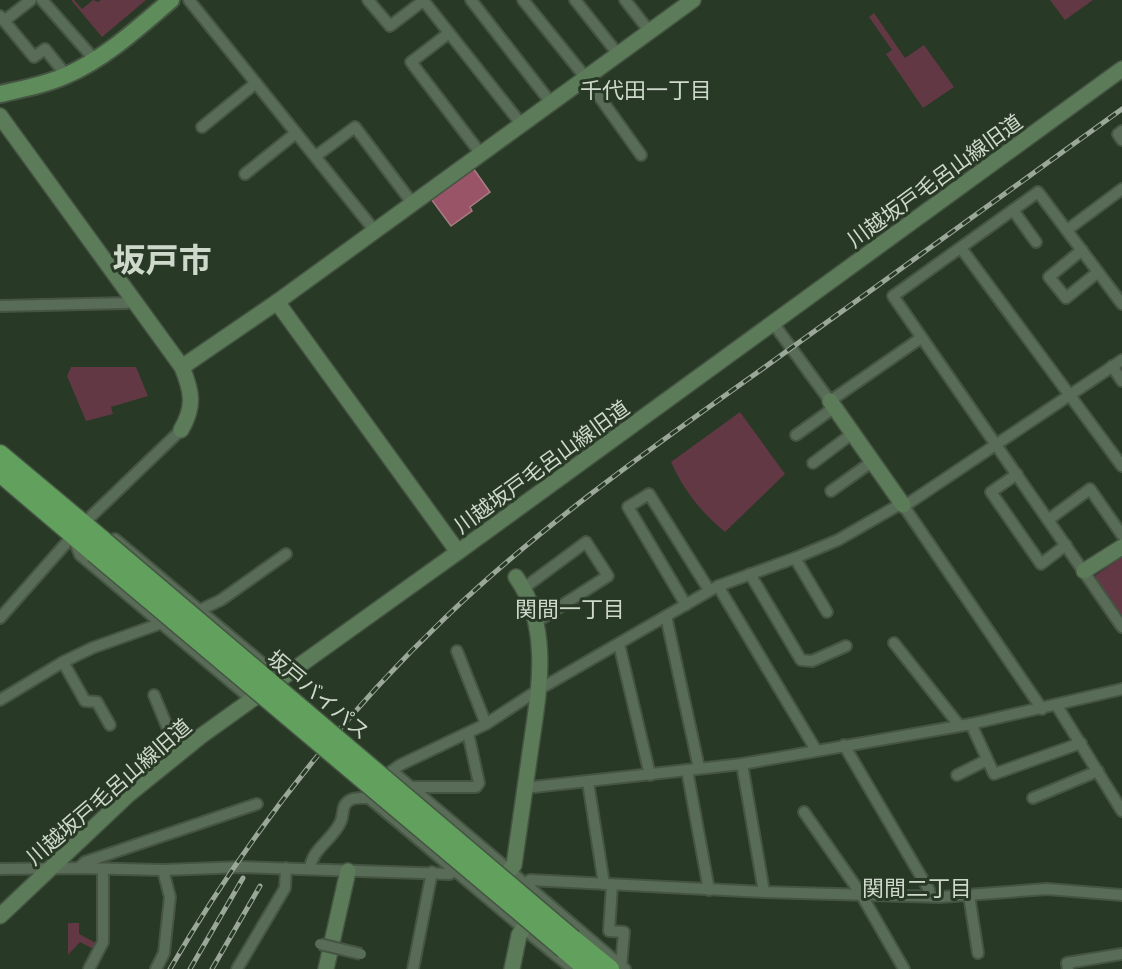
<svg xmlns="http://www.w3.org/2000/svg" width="1122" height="969" viewBox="0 0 1122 969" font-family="Barlow,'Noto Sans JP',sans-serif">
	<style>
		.green { fill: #613843 }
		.water { fill: #995567; stroke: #a97d85; stroke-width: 1.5 }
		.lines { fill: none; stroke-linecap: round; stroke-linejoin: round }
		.street-casing { stroke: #455443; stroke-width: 14 }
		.secondary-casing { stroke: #455443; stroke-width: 18 }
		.primary-casing { stroke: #455443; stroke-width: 20 }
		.highway-casing { stroke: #455443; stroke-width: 21 }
		.street { stroke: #596c57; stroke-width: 10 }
		.secondary { stroke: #5c7c59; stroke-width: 15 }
		.primary { stroke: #5e8c5b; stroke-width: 16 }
		.highway { stroke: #62a15d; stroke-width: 18 }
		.rail-casing { stroke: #9ba899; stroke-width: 5 }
		.rail { stroke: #283926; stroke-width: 3; stroke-dasharray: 9; stroke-linecap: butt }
		.street-bridge-casing { stroke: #455443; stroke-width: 14; stroke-linecap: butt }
		.highway-bridge-casing { stroke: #455443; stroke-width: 21; stroke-linecap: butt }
		.street-bridge { stroke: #596c57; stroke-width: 10 }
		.highway-bridge { stroke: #62a15d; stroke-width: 18 }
		.labels { text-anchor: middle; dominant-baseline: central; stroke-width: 6; stroke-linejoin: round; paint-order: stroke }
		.street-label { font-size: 21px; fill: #ced9cc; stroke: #283926 }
		.neighbourhood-label { font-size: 22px; fill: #ced9cc; stroke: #283926 }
		.town-label { font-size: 33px; font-weight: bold; fill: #ced9cc; stroke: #283926 }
	</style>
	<rect width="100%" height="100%" fill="#283926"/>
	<g class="green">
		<polygon points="71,0 74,0 82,9 93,0 98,2 101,0 146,0 102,37"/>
		<polygon points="1050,0 1093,0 1065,20"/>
		<polygon points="874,13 905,58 924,45 954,87 923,108 886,54 892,50 869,17"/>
		<polygon points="71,367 136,367 148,396 111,407 113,414 86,421 67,376"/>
		<path d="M 740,412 L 785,474 L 725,532 C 701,512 684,491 671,462 Z"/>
		<polygon points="1122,557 1122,619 1095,579 1096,575"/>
		<polygon points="68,923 79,923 79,934 98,944 95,950 80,942 68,955"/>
	</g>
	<polygon class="water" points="473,168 490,192 470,207 472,211 451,226 431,199"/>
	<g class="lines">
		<defs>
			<g id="street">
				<polyline points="42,0 95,60"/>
				<polyline points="189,0 375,231"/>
				<polyline points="368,0 390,26 423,1"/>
				<polyline points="423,0 522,125"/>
				<polyline points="471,0 552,104"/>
				<polyline points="523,0 586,78 641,155"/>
				<polyline points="575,0 618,54"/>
				<polyline points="625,0 650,32"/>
				<polyline points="0,16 34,57 45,49 66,75"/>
				<polyline points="4,21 31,0"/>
				<polyline points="449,33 411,62 481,154"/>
				<polyline points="202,127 256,83"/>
				<polyline points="1122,131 1118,134 1122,140"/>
				<polyline points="316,156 355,127 413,204"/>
				<polyline points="245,174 296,133"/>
				<polyline points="1013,210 1036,242"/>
				<polyline points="1067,230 1122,189"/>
				<polyline points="961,248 1122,466"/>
				<polyline points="1082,250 1049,277 1066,298 1098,272"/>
				<polyline points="1122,304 1038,192 893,296 1122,627"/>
				<polyline points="0,306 127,303 134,299"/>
				<polyline points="773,323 830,401 921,338"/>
				<polyline points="1112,366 1122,381"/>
				<polyline points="796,435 835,407"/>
				<polyline points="813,463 853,433"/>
				<polyline points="1017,474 991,492 1041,564 1066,545"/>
				<polyline points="831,491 873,461"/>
				<polyline points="903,505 1042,709"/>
				<polyline points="1048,520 1090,489 1122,535"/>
				<polyline points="115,539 280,678"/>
				<polyline points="74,540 80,555 251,699"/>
				<polyline points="795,558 827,612"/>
				<polyline points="750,574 801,660 812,661 846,646"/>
				<polyline points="718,586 816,750"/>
				<polyline points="524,588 586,542 608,576 536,622"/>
				<polyline points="686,605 628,507 649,494 709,590"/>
				<polyline points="200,610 221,600 286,554"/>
				<polyline points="666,616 699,768"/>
				<polyline points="0,618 83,524 181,430"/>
				<polyline points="894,643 959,725"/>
				<polyline points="619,644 650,775"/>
				<polyline points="457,651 486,724"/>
				<polyline points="63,662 85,701 97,702 110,725"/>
				<polyline points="154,695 178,753"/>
				<polyline points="0,700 63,662 92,648 162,623"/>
				<polyline points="1057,706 1122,811"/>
				<polyline points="971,724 994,774 1081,743"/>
				<polyline points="844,745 929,890 928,896"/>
				<polyline points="742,764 764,892"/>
				<polyline points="687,770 709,890"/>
				<polyline points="392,771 400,765 486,724 538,690 718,586 795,558 838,540 897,506 909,503 1122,360"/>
				<polyline points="389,775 392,771 489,853 478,864"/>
				<polyline points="957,775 987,760"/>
				<polyline points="588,782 604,884"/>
				<polyline points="411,787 476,787 479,783 468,733"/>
				<polyline points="524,788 742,764 971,724 1122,689"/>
				<polyline points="1033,798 1098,771"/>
				<polyline points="804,812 861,894 904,969"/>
				<polyline points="489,853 625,969"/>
				<polyline points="79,868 85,862 257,804"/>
				<polyline points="0,869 79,868 163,870 242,867 450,874 455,869"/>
				<path d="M 310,869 C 312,848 333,840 341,821 C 344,814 341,805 350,800 C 355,797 363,798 369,798 C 438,855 504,914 573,969"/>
				<polyline points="525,884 530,880 764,892 940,897 1047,889 1122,895"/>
				<polyline points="612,885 609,931 624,932 621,966"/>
				<polyline points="969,895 978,953"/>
				<polyline points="89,969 103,942 103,869"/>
				<polyline points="156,969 164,953 170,897 163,870"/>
				<polyline points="237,969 285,888 286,868"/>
				<polyline points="413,969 432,872"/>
				<polyline points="1068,969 1067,963 1122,954"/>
			</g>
			<g id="secondary">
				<path d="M 0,116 L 182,367 C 192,392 195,406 181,430"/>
				<polyline points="277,302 458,552"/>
				<polyline points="182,367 277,302 693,0"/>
				<polyline points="830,401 903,505"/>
				<polyline points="1084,571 1122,547"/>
				<path d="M 510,870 L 514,865 C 519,830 524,795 529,760 C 537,700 554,630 516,577"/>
				<polyline points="0,916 128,795 201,736 458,552 1122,69"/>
				<polyline points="326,969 348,871"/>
				<polyline points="512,969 519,935 523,929"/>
			</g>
			<path id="primary" d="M 0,94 C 22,89 45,85 67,75 C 106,58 139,27 171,0"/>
			<g id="highway">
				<polyline points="0,454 104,541"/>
				<polyline points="0,473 94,553"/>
				<polyline points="573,939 610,969"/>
				<polyline points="564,949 587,969"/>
			</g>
		</defs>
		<use href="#street" class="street-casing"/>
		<use href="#secondary" class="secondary-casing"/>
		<use href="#primary" class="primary-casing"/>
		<use href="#highway" class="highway-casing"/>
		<use href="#street" class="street"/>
		<use href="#secondary" class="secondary"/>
		<use href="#primary" class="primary"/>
		<use href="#highway" class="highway"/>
		<defs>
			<g id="rail">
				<path d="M 170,969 C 245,840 338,720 446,617 C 542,525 650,449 758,372 C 879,284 1001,197 1122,109"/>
				<polyline points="190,969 243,878"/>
				<polyline points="212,969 260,886"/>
			</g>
		</defs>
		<use href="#rail" class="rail-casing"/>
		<use href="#rail" class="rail"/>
		<defs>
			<polyline id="street-bridge" points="320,944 361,954"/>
			<g id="highway-bridge">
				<polyline points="104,541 573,939"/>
				<polyline points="94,553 564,949"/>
			</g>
		</defs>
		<use href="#street-bridge" class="street-bridge-casing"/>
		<use href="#highway-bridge" class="highway-bridge-casing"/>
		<use href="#street-bridge" class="street-bridge"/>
		<use href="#highway-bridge" class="highway-bridge"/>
	</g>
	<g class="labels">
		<g class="street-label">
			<text transform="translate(934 180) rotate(-36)">川越坂戸毛呂山線旧道</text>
			<text transform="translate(541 466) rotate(-36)">川越坂戸毛呂山線旧道</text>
			<text transform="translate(319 694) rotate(40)">坂戸バイパス</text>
			<text transform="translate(108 791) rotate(-41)">川越坂戸毛呂山線旧道</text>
		</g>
		<g class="neighbourhood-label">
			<text x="646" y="89">千代田一丁目</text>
			<text x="570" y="608">関間一丁目</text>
			<text x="917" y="887">関間二丁目</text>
		</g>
		<g class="town-label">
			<text x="162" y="259">坂戸市</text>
		</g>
	</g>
</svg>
